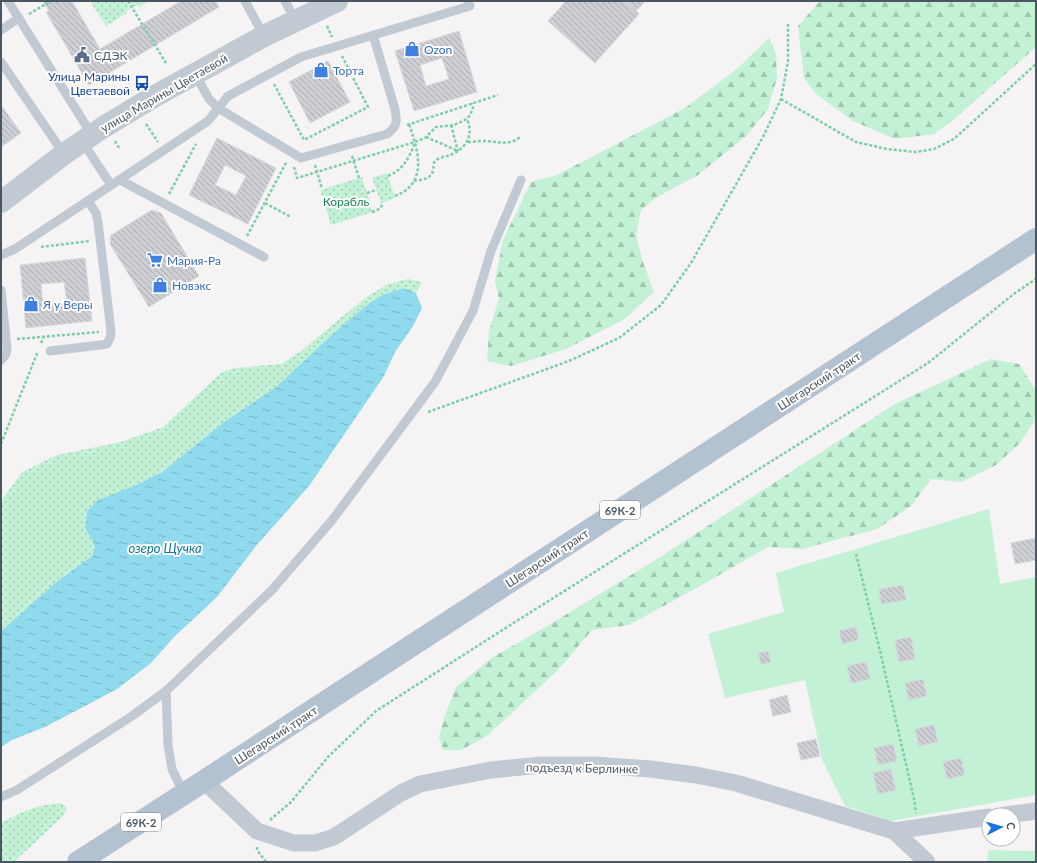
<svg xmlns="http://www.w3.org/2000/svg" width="1037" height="863" viewBox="0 0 1037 863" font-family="Lato,sans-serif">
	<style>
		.grass { fill: url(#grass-dots) }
		.forest { fill: url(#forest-firs) }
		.garden { fill: #c3f1d5 }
		.water { fill: url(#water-ripples) }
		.building { fill: url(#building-back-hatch); stroke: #d7d9de; fill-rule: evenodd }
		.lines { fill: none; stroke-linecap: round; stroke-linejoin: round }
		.path { stroke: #7ad0a6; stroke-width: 2.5; stroke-dasharray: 3 2; stroke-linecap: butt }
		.service { stroke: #c1cad2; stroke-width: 9 }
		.minor { stroke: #c1cad2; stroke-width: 17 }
		.tertiary { stroke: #c1cad2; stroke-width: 22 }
		.primary { stroke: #b3c2d1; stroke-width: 22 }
		.labels { text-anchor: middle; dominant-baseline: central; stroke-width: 4; stroke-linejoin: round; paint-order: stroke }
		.shield { fill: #fff; stroke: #808990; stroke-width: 1 }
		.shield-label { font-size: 11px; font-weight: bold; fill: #4a5661 }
		.shop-label { font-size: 12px; fill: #366cbe; stroke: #fff; text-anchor: start }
		.service-label { font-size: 12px; fill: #4e5e75; stroke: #fff; text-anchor: start }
		.transit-label { font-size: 12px; fill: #164399; stroke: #fff; text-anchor: end }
		.street-label { font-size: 12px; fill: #4a5661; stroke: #fff }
		.park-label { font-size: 12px; fill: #17864f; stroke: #fff }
		.water-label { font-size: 13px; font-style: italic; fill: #0c7c9b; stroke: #fff }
	</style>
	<defs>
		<pattern id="grass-dots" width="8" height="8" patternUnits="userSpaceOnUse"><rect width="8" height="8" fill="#c3f1d5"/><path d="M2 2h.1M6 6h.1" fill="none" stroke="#a0c6b0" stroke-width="1.8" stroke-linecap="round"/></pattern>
		<pattern id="forest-firs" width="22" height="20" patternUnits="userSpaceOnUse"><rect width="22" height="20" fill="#c3f1d5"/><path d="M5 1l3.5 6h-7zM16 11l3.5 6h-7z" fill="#a0c6b0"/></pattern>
		<pattern id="water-ripples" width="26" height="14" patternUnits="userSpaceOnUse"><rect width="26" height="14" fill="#90daee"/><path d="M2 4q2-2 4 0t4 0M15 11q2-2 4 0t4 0" fill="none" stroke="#78b4c4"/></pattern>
		<pattern id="building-back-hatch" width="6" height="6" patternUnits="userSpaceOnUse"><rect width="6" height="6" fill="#cdcfd5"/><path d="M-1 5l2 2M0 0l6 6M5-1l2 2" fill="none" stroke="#a8abb0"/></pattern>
	</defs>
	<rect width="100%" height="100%" fill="#f5f3f3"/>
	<g class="grass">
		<polygon points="90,1 126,1 130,9 126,11 127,13 106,26"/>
		<polygon points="130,1 148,1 139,7 137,5 133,7"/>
		<polygon points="387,173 395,198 381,203 372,178"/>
		<polygon points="362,177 373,212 331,225 320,190"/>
		<polygon points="408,279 422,282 416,293 404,288 371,302 339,328 276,387 224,422 162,472 87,511 85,528 92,540 95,548 92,556 55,583 1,631 1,501 22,472 57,455 121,442 163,427 222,372 235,368 281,364 301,351 365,298 388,284"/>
		<path d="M 61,803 L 67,808 L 63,816 L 15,861 L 1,862 L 1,823 C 23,811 36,805 61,803 Z"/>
	</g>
	<g class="forest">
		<polygon points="820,1 1036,1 1036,47 952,121 934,134 895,139 853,121 816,94 804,78 798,26"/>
		<polygon points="769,38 776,54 777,78 768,109 746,136 698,175 657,197 641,210 636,235 643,262 654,292 623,320 566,349 511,366 487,361 489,331 499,299 495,281 503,240 531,182 557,175 685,108 737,69"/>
		<polygon points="991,359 1019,364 1036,390 1036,419 1020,443 996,465 961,482 931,479 911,506 877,529 802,549 768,547 700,586 629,625 592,630 558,670 487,736 461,750 443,750 439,737 444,718 456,687 493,657 549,625 654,561 895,404"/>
	</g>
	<g class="garden">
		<polygon points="989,509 1000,584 1036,577 1036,795 891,821 845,806 822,759 805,680 725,698 708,634 784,612 776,573"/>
		<polygon points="988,850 1036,851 1036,862 987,862"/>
	</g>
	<polygon class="water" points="404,288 416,293 422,308 413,326 395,352 384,376 309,486 256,546 217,597 174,637 151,663 117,689 45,727 12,740 1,747 1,631 55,583 92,556 95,548 92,540 85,528 87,511 98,500 136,485 162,472 224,422 276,387 339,328 371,302 383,295"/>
	<g class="building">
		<polygon points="43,1 61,1 62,3 65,1 72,1 100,49 181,1 216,1 219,7 89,85 46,12 49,11"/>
		<polygon points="566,1 625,1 639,14 595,63 548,21"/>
		<polygon points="625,1 645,1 636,11"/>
		<path d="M 459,31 L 477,92 L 414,111 L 395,51 ZM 442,58 L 449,79 L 426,86 L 420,65 Z"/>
		<polygon points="328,61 350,102 310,123 289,82"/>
		<polygon points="1,105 21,133 1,147"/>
		<path d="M 217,138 L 276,168 L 248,224 L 189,195 ZM 225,165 L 246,176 L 236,195 L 215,185 Z"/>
		<polygon points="152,210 161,213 199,276 149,307 110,244 111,235"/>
		<path d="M 85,258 L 92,321 L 26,328 L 20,265 ZM 64,282 L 67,303 L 43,305 L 41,284 Z"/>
		<polygon points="1036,538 1036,560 1015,564 1011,543"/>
		<polygon points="903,585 906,600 881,604 879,589"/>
		<polygon points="856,627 859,640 842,644 839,631"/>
		<polygon points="911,637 915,659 899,662 895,640"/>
		<polygon points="768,651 771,662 761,665 758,653"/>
		<polygon points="866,662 870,679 851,683 847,666"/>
		<polygon points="923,679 927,696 909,700 905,683"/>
		<polygon points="787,695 791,712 773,716 769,700"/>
		<polygon points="934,725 938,742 919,746 915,729"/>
		<polygon points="816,739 820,756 801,760 797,743"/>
		<polygon points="893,744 897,761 878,765 874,748"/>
		<polygon points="961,758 965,775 947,779 943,762"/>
		<polygon points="891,769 896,790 878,794 873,773"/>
	</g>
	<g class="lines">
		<g class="path">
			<polyline points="128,1 166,63"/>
			<polyline points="29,14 51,1"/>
			<polyline points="327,26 332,37"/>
			<polyline points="274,84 304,140 368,107 342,56"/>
			<polyline points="781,99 856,142 887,149 915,152 934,149 954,139 1036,64"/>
			<polyline points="146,124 158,142"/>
			<polyline points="407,125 498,95"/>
			<polyline points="451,125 458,151"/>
			<polyline points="426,137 458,151"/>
			<polyline points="115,141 119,148"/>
			<path d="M 468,142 C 473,142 478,141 484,141 C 497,141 510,147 521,136"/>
			<polyline points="352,156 359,178"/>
			<polyline points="315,165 322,189"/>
			<polyline points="294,167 297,178 415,142 425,138 436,127 454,125 467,119 470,115 473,108 472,103"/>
			<path d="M 388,176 C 403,170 410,157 415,142"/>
			<path d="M 414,181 C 421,180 432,179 433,170 C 434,167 433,163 435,161 C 438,158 443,157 447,156 C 464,151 475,137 467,119"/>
			<polyline points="367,193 376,190"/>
			<polyline points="169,194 196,144"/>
			<path d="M 395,196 C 429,183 418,150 409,124"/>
			<polyline points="265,203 291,217"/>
			<path d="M 372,212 C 378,210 382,209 382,202"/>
			<polyline points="247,236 287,161"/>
			<polyline points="41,247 89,241"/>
			<polyline points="17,339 99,332"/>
			<polyline points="41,343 44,337"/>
			<polyline points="428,412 569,361 619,338 661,305 691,263 763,137 781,99 788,61 788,24"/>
			<polyline points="1,444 38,351"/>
			<polyline points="856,554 881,655 914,799 916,813"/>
			<polyline points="270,820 291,802 328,757 376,711 515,622 928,363 1015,293 1036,279"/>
			<polyline points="257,847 257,850 266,862"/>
		</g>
		<g class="service">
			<polyline points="8,1 92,135"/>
			<polyline points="245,1 264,36"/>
			<polyline points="285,1 295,20"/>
			<polyline points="1,30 19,18"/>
			<polyline points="1,62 64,154"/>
			<path d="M 195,74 L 209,99 L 218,108 L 301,158 L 387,134 C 398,126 397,121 395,109 L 373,35"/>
			<polyline points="82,141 111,185"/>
			<polyline points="120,180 264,257"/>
			<polyline points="1,255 15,249 208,121 228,96 301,57 470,6 468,1"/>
			<polyline points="1,290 7,348 6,354 1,360"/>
			<polyline points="50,351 100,345 107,344 110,338 111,331 98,222 96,213 88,201"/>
			<polyline points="166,691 168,745 172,769 184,794"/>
			<polyline points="1,797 17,790 132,716 166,691 272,590 333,519 435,382 473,311 491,251 521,180"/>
		</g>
		<g class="minor">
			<polyline points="204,781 257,831 294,843 315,843 334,837 401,793 420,784 491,770 541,765 594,765 650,769 696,775 736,783 894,831 989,817"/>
			<polyline points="1005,815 1036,811"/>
			<polyline points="894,831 927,862"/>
		</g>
		<polyline class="tertiary" points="1,202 64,154 102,128 155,96 264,36 337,1"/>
		<polyline class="primary" points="78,862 204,781 1036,239"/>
	</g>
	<defs>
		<symbol id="shop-bare" viewBox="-9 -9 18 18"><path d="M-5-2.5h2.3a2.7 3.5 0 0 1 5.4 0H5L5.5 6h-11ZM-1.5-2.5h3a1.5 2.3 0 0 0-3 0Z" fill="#3f7fe0" stroke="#fff" stroke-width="2.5" paint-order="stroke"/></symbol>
		<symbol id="civic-bare" viewBox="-9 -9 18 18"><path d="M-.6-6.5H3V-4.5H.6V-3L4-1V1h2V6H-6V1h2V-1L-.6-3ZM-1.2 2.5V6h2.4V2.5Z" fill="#5c6f8a" stroke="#fff" stroke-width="2.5" paint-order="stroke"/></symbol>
		<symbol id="bus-bare" viewBox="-9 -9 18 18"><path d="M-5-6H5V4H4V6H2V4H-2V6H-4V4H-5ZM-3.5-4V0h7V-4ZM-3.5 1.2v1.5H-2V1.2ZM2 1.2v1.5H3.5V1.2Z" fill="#1a4fb4" stroke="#fff" stroke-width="2.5" paint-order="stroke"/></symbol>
		<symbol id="supermarket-bare" viewBox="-9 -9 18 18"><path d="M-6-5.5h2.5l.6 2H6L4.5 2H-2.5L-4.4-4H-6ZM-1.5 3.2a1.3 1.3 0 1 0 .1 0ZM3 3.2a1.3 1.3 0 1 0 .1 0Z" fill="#3f7fe0" stroke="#fff" stroke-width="2.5" paint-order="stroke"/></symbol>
	</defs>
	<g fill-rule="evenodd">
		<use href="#shop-bare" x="401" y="38" width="22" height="22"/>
		<use href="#civic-bare" x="71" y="44" width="22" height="22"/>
		<use href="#shop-bare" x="310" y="59" width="22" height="22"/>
		<use href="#bus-bare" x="131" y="72" width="22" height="22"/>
		<use href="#supermarket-bare" x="144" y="249" width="22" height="22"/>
		<use href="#shop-bare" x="149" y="274" width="22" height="22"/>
		<use href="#shop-bare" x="20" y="293" width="22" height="22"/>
	</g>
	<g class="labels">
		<g class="shield">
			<rect x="600" y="501" width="40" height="18" rx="3"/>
			<rect x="121" y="813" width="40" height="18" rx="3"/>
		</g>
		<g class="shield-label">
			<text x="620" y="510">69К-2</text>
			<text x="141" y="822">69К-2</text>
		</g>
		<g class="shop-label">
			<text x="424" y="49">Ozon</text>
			<text x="333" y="70">Торта</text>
			<text x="167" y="260">Мария-Ра</text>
			<text x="172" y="285">Новэкс</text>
			<text x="43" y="304">Я у Веры</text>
		</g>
		<g class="service-label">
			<text x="94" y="55">СДЭК</text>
		</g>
		<g class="transit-label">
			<text x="130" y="76">Улица Марины<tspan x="130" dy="14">Цветаевой</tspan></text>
		</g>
		<g class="street-label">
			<text transform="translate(164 93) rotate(-30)">улица Марины Цветаевой</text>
			<text transform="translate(819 381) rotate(-33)">Шегарский тракт</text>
			<text transform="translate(547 558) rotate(-33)">Шегарский тракт</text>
			<text transform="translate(276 735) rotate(-33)">Шегарский тракт</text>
			<text transform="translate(582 768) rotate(1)">подъезд к Берлинке</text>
		</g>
		<g class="park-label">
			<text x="346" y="201">Корабль</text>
		</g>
		<g class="water-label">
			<text x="165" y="548">озеро Щучка</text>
		</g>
	</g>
	<rect width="1037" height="863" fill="none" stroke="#4a5661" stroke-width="4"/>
	<g transform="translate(1001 827) rotate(84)"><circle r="19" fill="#ffffff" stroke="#b7bbc0"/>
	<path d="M0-3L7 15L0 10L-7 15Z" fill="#1a73e8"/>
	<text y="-6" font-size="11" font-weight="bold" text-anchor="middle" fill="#4a5661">С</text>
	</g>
</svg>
